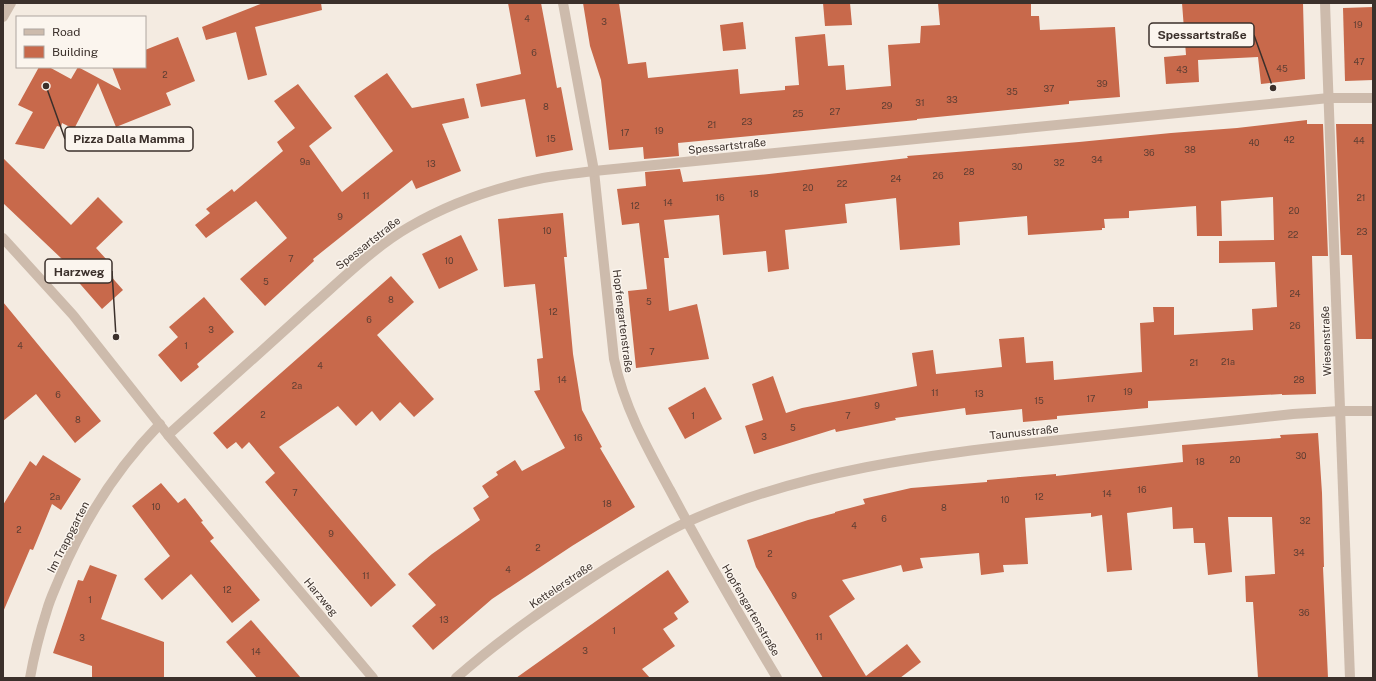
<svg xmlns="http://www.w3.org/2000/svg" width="1376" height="681" viewBox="0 0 1376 681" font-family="'Public Sans',sans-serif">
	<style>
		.building { fill: #c8694b }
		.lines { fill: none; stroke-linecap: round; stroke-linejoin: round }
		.minor { stroke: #cdbbac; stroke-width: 10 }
		.labels { text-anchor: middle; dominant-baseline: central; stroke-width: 3; stroke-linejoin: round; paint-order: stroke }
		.number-label { font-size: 9px; fill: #5e3e33 }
		.street-label { font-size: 11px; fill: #3b302b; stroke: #fbf5ee }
		.leader { fill: none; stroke: #3b302b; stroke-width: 1.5 }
		.callout-dot { fill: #3b302b; stroke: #fbf5ee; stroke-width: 1.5 }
		.callout { fill: #fbf5ee; stroke: #3b302b; stroke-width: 1.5 }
		.callout-label { font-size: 12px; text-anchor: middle; font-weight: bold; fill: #3b302b }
	</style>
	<rect width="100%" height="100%" fill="#f4ebe1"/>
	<g class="building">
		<polygon points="263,3 321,3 322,10 255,27 267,75 248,80 236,32 206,40 202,27"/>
		<polygon points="508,3 541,3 557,88 561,87 573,150 536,157 525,99 481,107 476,84 521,74"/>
		<polygon points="583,3 619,3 628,64 646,62 648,78 738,69 740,94 785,90 785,86 799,85 795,37 825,34 828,66 844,65 846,90 891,86 888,45 920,43 921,26 940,25 938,3 1031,3 1031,16 1039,16 1040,30 1115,27 1120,97 1069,101 1069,104 917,119 917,120 678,143 679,156 644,159 643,147 609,150 601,80 590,46"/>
		<polygon points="823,3 850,3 852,25 825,26"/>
		<polygon points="1182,3 1303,3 1305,79 1261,84 1258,57 1198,60 1199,82 1166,84 1164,57 1186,55"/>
		<polygon points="1373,7 1373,80 1345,81 1343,8"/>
		<polygon points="743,22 746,49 723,51 720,25"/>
		<polygon points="178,37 195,81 166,93 171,105 116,127 98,83 74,129 62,123 61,127 57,126 44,149 15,144 33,112 18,105 39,67 49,67 71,79 78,67 121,90 112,67 145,67 145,50"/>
		<polygon points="387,73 412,108 464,98 469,118 442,124 461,171 416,189 412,180 313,259 314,261 265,306 240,279 287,238 256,201 206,238 195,225 210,213 206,209 232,189 234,192 283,151 277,142 295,128 274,101 298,84 332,128 309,146 342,192 393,151 354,96"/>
		<polygon points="1307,120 1307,124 1323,124 1328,256 1312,256 1316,394 1282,395 1282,394 1148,401 1148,408 1057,416 1057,419 1023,422 1022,409 966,415 965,408 895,418 896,420 836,432 835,429 754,454 745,426 763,420 752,384 773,376 786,413 802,408 917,386 912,353 933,350 936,374 1002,367 999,339 1024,337 1026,363 1053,361 1054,380 1142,372 1140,323 1154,322 1153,307 1174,307 1174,335 1253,330 1252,309 1277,307 1275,262 1219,263 1219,241 1274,240 1273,197 1221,201 1222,236 1197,236 1196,206 1129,211 1129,218 1104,219 1105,228 1102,228 1102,230 1028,235 1027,216 959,222 960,245 900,250 896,198 845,204 847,223 785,230 789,269 768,272 766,251 723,255 719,215 664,220 669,258 664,258 669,311 697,304 709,359 636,368 628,291 647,289 639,223 622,225 617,189 646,186 645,172 680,169 683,182 769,174 908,158 907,156 1079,142 1171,133 1237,128"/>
		<polygon points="1336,124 1373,124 1373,339 1356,339 1352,255 1341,255"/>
		<polygon points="3,158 71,225 98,197 123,222 96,248 107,260 101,265 123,290 102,309 60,261 62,259 3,203"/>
		<polygon points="563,213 567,257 564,257 573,354 582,410 602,447 600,448 635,507 572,546 492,599 433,650 412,626 436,605 408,574 432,554 480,520 473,508 489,497 482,486 498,475 496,472 515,460 522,471 565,448 534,391 540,390 537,359 543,358 535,284 504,287 498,219"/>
		<polygon points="461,235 478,270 439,289 422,254"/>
		<polygon points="391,276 414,302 377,335 434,399 414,417 400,402 380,421 372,411 356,426 338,406 279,447 396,585 371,607 265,482 275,473 249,442 242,449 236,442 227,449 213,433"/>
		<polygon points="204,297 234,332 197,364 199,367 181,382 158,355 178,337 169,327"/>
		<polygon points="3,302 101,421 75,443 36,394 3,421"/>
		<polygon points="705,387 722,419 685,439 668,408"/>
		<polygon points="1318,433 1322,493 1324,567 1323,567 1328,678 1258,678 1253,602 1246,602 1245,576 1275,574 1272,517 1228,517 1232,572 1208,575 1205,543 1194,543 1193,528 1173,529 1172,507 1127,513 1132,570 1107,572 1102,515 1091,517 1091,513 1025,518 1028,564 1003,565 1004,572 981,575 979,553 920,558 923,568 903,572 901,565 842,580 855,599 829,616 866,676 907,644 921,662 900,678 823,678 756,567 747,540 808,520 835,513 835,512 865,504 863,499 911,488 987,482 987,480 1020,477 1056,474 1056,476 1183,462 1182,445 1281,438 1280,435"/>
		<polygon points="43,455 81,479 61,510 52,504 33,550 30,549 3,612 3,505 30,461 36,466"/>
		<polygon points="161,483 178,503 185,498 203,521 201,522 214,538 210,541 260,600 232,623 191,574 162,600 144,579 170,556 132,506"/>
		<polygon points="90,565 117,575 101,619 164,642 164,678 92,678 92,666 53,653 78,580 83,581"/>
		<polygon points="668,570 689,602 674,613 678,619 663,629 675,646 642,669 650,678 516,678"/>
		<polygon points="251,620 264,635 301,678 257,678 226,642"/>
	</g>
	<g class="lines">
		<g class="minor">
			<path d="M 563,3 L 594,171 L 614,359 C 624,407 647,448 670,490 C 704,554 740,616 777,678"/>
			<polyline points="1325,3 1350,678"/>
			<polyline points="3,17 11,3"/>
			<polyline points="3,238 73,315 168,435 373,678"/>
			<path d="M 168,435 C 215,393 262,351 308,309 C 339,282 374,247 409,227 C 450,203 497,187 543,178 C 560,175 577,173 594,171 L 1329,98 L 1373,98"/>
			<path d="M 30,678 C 34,655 40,632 47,610 C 50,599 55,589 59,579 C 83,522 117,468 160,424"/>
			<path d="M 456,678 C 502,637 554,602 605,569 C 632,552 659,535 687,522 C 802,470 928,455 1051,441 C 1132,432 1213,423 1293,414 L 1340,411 L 1373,411"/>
		</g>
	</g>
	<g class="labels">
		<g class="number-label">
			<text x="527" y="18">4</text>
			<text x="604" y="21">3</text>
			<text x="1358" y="24">19</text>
			<text x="534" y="52">6</text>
			<text x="1359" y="61">47</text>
			<text x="1282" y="68">45</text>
			<text x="1182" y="69">43</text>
			<text x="165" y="74">2</text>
			<text x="1102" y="83">39</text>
			<text x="1049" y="88">37</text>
			<text x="1012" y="91">35</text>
			<text x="952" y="99">33</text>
			<text x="920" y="102">31</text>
			<text x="887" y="105">29</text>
			<text x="546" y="106">8</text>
			<text x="835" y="111">27</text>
			<text x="798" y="113">25</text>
			<text x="747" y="121">23</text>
			<text x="712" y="124">21</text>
			<text x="659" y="130">19</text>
			<text x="625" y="132">17</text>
			<text x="551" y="138">15</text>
			<text x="1289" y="139">42</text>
			<text x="1359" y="140">44</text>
			<text x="1254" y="142">40</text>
			<text x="1190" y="149">38</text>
			<text x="1149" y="152">36</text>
			<text x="1097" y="159">34</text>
			<text x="305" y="161">9a</text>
			<text x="1059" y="162">32</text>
			<text x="431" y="163">13</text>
			<text x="1017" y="166">30</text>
			<text x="969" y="171">28</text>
			<text x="938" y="175">26</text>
			<text x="896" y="178">24</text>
			<text x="842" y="183">22</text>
			<text x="808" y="187">20</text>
			<text x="754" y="193">18</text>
			<text x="366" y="195">11</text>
			<text x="720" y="197">16</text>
			<text x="1361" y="197">21</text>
			<text x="668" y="202">14</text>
			<text x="635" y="205">12</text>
			<text x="1294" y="210">20</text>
			<text x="340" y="216">9</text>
			<text x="547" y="230">10</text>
			<text x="1362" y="231">23</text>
			<text x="1293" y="234">22</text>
			<text x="291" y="258">7</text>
			<text x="449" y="260">10</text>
			<text x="266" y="281">5</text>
			<text x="1295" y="293">24</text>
			<text x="391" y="299">8</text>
			<text x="649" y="301">5</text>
			<text x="553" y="311">12</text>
			<text x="369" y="319">6</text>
			<text x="1295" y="325">26</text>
			<text x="211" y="329">3</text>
			<text x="20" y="345">4</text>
			<text x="186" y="345">1</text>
			<text x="652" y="351">7</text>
			<text x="1228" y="361">21a</text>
			<text x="1194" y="362">21</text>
			<text x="320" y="365">4</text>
			<text x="562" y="379">14</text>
			<text x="1299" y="379">28</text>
			<text x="297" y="385">2a</text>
			<text x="1128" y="391">19</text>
			<text x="935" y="392">11</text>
			<text x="979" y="393">13</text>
			<text x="58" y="394">6</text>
			<text x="1091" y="398">17</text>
			<text x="1039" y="400">15</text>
			<text x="877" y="405">9</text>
			<text x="263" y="414">2</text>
			<text x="693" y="415">1</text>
			<text x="848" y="415">7</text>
			<text x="78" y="419">8</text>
			<text x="793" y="427">5</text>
			<text x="764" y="436">3</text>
			<text x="578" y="437">16</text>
			<text x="1301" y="455">30</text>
			<text x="1235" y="459">20</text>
			<text x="1200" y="461">18</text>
			<text x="1142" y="489">16</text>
			<text x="295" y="492">7</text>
			<text x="1107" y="493">14</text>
			<text x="55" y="496">2a</text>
			<text x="1039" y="496">12</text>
			<text x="1005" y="499">10</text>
			<text x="607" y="503">18</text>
			<text x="156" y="506">10</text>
			<text x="944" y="507">8</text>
			<text x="884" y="518">6</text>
			<text x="1305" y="520">32</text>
			<text x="854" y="525">4</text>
			<text x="19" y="529">2</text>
			<text x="331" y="533">9</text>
			<text x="538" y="547">2</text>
			<text x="1299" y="552">34</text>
			<text x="770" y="553">2</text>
			<text x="508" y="569">4</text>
			<text x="366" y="575">11</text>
			<text x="227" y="589">12</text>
			<text x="794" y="595">9</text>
			<text x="90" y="599">1</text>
			<text x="1304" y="612">36</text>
			<text x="444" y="619">13</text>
			<text x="614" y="630">1</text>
			<text x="819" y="636">11</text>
			<text x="82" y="637">3</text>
			<text x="585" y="650">3</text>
			<text x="256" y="651">14</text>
		</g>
		<g class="street-label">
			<text transform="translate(727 146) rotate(-6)">Spessartstraße</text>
			<text transform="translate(368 243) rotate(-38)">Spessartstraße</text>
			<text transform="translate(623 321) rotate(83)">Hopfengartenstraße</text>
			<text transform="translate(1326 341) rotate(-92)">Wiesenstraße</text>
			<text transform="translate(1024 432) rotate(-6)">Taunusstraße</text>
			<text transform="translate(68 537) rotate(-63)">Im Trappgarten</text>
			<text transform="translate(561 585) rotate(-34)">Kettelerstraße</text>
			<text transform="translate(321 597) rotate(50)">Harzweg</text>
			<text transform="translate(751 610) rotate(60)">Hopfengartenstraße</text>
		</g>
	</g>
	<path class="leader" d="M1273 88L1254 35M46 86L65 139M116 337L112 271"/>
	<g class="callout-dot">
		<circle cx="1273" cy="88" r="4"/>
		<circle cx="46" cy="86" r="4"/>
		<circle cx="116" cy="337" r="4"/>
	</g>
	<g class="callout">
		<rect x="1149" y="23" width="105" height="24" rx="4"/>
		<rect x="65" y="127" width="128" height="24" rx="4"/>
		<rect x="45" y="259" width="67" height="24" rx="4"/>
	</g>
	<g class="callout-label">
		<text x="1202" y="39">Spessartstraße</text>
		<text x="129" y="143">Pizza Dalla Mamma</text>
		<text x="79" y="276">Harzweg</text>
	</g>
	<rect width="1376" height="681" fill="none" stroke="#3b302b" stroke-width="8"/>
	<rect x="16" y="16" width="130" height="52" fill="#fbf5ee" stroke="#aea6a0"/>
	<rect x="24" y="29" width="20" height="6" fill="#cdbbac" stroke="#aea6a0"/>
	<text x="52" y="36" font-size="12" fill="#3b302b">Road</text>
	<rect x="24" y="46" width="20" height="12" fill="#c8694b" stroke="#aea6a0"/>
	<text x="52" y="56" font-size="12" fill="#3b302b">Building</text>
</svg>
